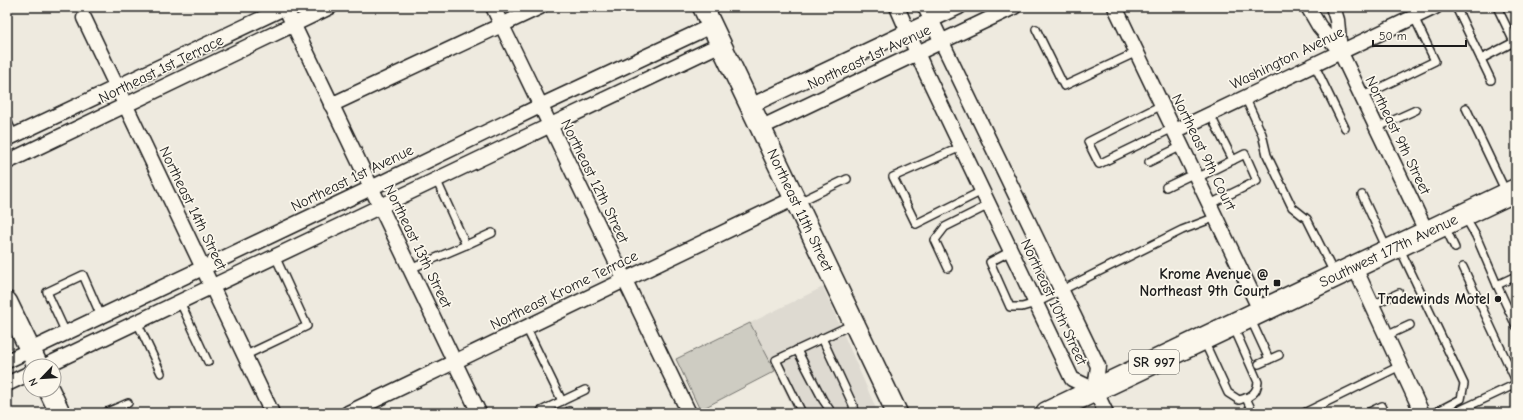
<svg xmlns="http://www.w3.org/2000/svg" width="1523" height="420" viewBox="0 0 1523 420" font-family="'Comic Neue',sans-serif">
	<style>
		.built { fill: #dedad1 }
		.green { fill: #ceccc2; stroke: #75746f }
		.lines { fill: none; stroke-linecap: round; stroke-linejoin: round }
		.lane-casing { stroke: #1c1c1c; stroke-width: 10 }
		.street-casing { stroke: #1c1c1c; stroke-width: 17 }
		.secondary-casing { stroke: #1c1c1c; stroke-width: 23 }
		.highway-casing { stroke: #1c1c1c; stroke-width: 25 }
		.lane { stroke: #fbf7ec; stroke-width: 7 }
		.street { stroke: #fbf7ec; stroke-width: 14 }
		.secondary { stroke: #fbf7ec; stroke-width: 20 }
		.highway { stroke: #fbf7ec; stroke-width: 22 }
		.poi-dot { fill: #1c1c1c; stroke: #fbf7ec; stroke-width: 1.5 }
		.labels { text-anchor: middle; dominant-baseline: central; stroke-width: 3.5; stroke-linejoin: round; paint-order: stroke }
		.shield { fill: #fbf7ec; stroke: #5f5e5a; stroke-width: 1 }
		.shield-label { font-size: 14px; font-weight: bold; fill: #1c1c1c }
		.street-label { font-size: 15px; fill: #1c1c1c; stroke: #fbf7ec }
		.poi-label { font-size: 15px; font-weight: bold; fill: #1c1c1c; stroke: #fbf7ec; text-anchor: end }
	</style>
	<rect width="100%" height="100%" fill="#eeeadf"/>
	<filter id="ink" filterUnits="userSpaceOnUse"><feTurbulence type="fractalNoise" baseFrequency=".025" numOctaves="2"/><feDisplacementMap in="SourceGraphic" scale="8" xChannelSelector="R" yChannelSelector="G"/><feConvolveMatrix kernelMatrix="1 2 1 2 8 2 1 2 1" color-interpolation-filters="sRGB"/></filter>
	<g filter="url(#ink)">
		<polygon class="built" points="823,287 878,413 795,413 775,371 750,323"/>
		<polygon class="green" points="750,323 775,371 700,410 676,359"/>
		<g class="lines">
			<defs>
				<g id="lane">
					<polyline points="1456,7 1491,80"/>
					<polyline points="1497,7 1514,42"/>
					<polyline points="1036,29 1064,86 1137,52"/>
					<polyline points="1481,59 1516,41"/>
					<polyline points="1314,64 1345,128"/>
					<polyline points="1245,97 1262,134 1267,155 1292,207 1307,219 1334,273"/>
					<polyline points="1361,97 1435,61 1414,17"/>
					<polyline points="1162,105 1088,142 1099,164 1173,128"/>
					<polyline points="1466,108 1506,192"/>
					<polyline points="7,120 14,136"/>
					<polyline points="1376,128 1416,110"/>
					<polyline points="961,147 893,177 916,224 982,191"/>
					<polyline points="1149,162 1182,146"/>
					<polyline points="1197,178 1233,160 1210,114"/>
					<polyline points="1166,187 1195,173"/>
					<polyline points="1362,195 1387,249"/>
					<polyline points="797,203 847,179"/>
					<polyline points="1210,204 1257,181 1245,154 1233,160"/>
					<polyline points="1465,217 1476,236 1497,285 1516,276"/>
					<polyline points="1445,227 1455,248"/>
					<polyline points="466,245 492,233"/>
					<polyline points="1400,249 1464,384 1461,399 1434,413"/>
					<polyline points="1011,251 990,262 1010,307 1022,307 1036,303 1182,230 1216,217"/>
					<polyline points="1463,267 1516,381"/>
					<polyline points="948,268 935,240 945,227 989,205"/>
					<polyline points="410,269 466,245 436,179"/>
					<polyline points="1497,285 1516,326"/>
					<polyline points="180,302 208,362"/>
					<polyline points="1372,305 1399,293"/>
					<polyline points="1251,320 1269,359"/>
					<polyline points="137,322 161,373"/>
					<polyline points="526,327 562,401"/>
					<polyline points="66,333 47,292 83,275 101,316"/>
					<polyline points="1386,336 1410,325"/>
					<polyline points="822,338 853,405 854,413"/>
					<path d="M 1204,341 L 1228,393 L 1239,400 C 1250,397 1257,394 1258,382 L 1234,328"/>
					<polyline points="797,350 823,400 832,413"/>
					<polyline points="244,356 307,326 275,256"/>
					<polyline points="1259,364 1279,355"/>
					<polyline points="1246,398 1253,413"/>
					<polyline points="541,411 585,390"/>
					<polyline points="569,411 570,413"/>
					<polyline points="105,413 128,403"/>
					<polyline points="802,413 776,360 853,324"/>
					<polyline points="1304,413 1400,366"/>
					<polyline points="1367,413 1382,406 1385,413"/>
					<polyline points="1454,413 1516,384"/>
				</g>
				<g id="street">
					<polyline points="285,7 479,413"/>
					<polyline points="493,7 689,413"/>
					<polyline points="897,7 925,71 1072,379 1095,390"/>
					<polyline points="925,7 1098,366 1095,390"/>
					<polyline points="1115,7 1261,312"/>
					<polyline points="1308,7 1319,26 1340,51 1427,233"/>
					<polyline points="1333,7 1337,20 1340,51"/>
					<polyline points="84,18 272,413"/>
					<polyline points="331,105 540,7"/>
					<polyline points="750,106 959,7"/>
					<polyline points="760,128 1014,7"/>
					<polyline points="1175,131 1435,7"/>
					<polyline points="7,139 286,7"/>
					<polyline points="7,162 330,7"/>
					<polyline points="1355,268 1422,413"/>
					<polyline points="7,361 371,188 540,106 711,26"/>
					<polyline points="45,366 721,44"/>
					<polyline points="7,384 30,373"/>
					<polyline points="1095,390 1106,413"/>
					<polyline points="348,413 795,198"/>
				</g>
				<g id="secondary">
					<path id="s1" d="M 703,7 L 897,413"/>
					<polyline points="7,302 38,366"/>
					<polyline points="49,390 60,413"/>
				</g>
				<g id="highway">
					<path id="s2" d="M 1047,413 L 1516,190"/>
				</g>
			</defs>
			<use href="#lane" class="lane-casing"/>
			<use href="#street" class="street-casing"/>
			<use href="#secondary" class="secondary-casing"/>
			<use href="#highway" class="highway-casing"/>
			<use href="#lane" class="lane"/>
			<use href="#street" class="street"/>
			<use href="#secondary" class="secondary"/>
			<use href="#highway" class="highway"/>
		</g>
	</g>
	<g class="poi-dot">
		<rect x="1273" y="279" width="8" height="8" rx="2"/>
		<circle cx="1498" cy="299" r="4"/>
	</g>
	<g class="labels">
		<rect class="shield" x="1129" y="350" width="50" height="24" rx="3"/>
		<g class="shield-label">
			<text x="1154" y="362">SR 997</text>
		</g>
		<g class="street-label">
			<text transform="translate(869 57) rotate(-25)">Northeast 1st Avenue</text>
			<text transform="translate(1287 58) rotate(-26)">Washington Avenue</text>
			<text transform="translate(161 69) rotate(-26)">Northeast 1st Terrace</text>
			<text transform="translate(1398 135) rotate(64)">Northeast 9th Street</text>
			<text transform="translate(1204 152) rotate(64)">Northeast 9th Court</text>
			<text transform="translate(352 178) rotate(-26)">Northeast 1st Avenue</text>
			<text transform="translate(595 181) rotate(64)">Northeast 12th Street</text>
			<text transform="translate(193 208) rotate(64)">Northeast 14th Street</text>
			<text stroke="none"><textPath href="#s1" startOffset="225">Northeast 11th Street</textPath></text>
			<text transform="translate(418 246) rotate(64)">Northeast 13th Street</text>
			<text stroke="none"><textPath href="#s2" startOffset="378">Southwest 177th Avenue</textPath></text>
			<text transform="translate(564 290) rotate(-26)">Northeast Krome Terrace</text>
			<text transform="translate(1054 302) rotate(65)">Northeast 10th Street</text>
		</g>
		<g class="poi-label">
			<text x="1269" y="274">Krome Avenue @<tspan x="1269" dy="17">Northeast 9th Court</tspan></text>
			<text x="1490" y="299">Tradewinds Motel</text>
		</g>
	</g>
	<rect width="1523" height="420" fill="none" stroke="#fbf7ec" stroke-width="24"/>
	<rect x="12" y="12" width="1499" height="396" fill="none" stroke="#1c1c1c" stroke-width="1.5" filter="url(#ink)"/>
	<g transform="translate(42 378) rotate(245)"><circle r="19" fill="#fbf7ec" stroke="#a29f99"/>
	<path d="M0-3L7 15L0 10L-7 15Z" fill="#1c1c1c"/>
	<text y="-6" font-size="11" font-weight="bold" text-anchor="middle" fill="#1c1c1c">N</text>
	</g>
	<path d="M1373 40v6h93v-6" fill="none" stroke="#1c1c1c" stroke-width="2"/>
	<text x="1379" y="40" font-size="12" fill="#1c1c1c" stroke="#fbf7ec" stroke-width="3" paint-order="stroke">50 m</text>
</svg>
